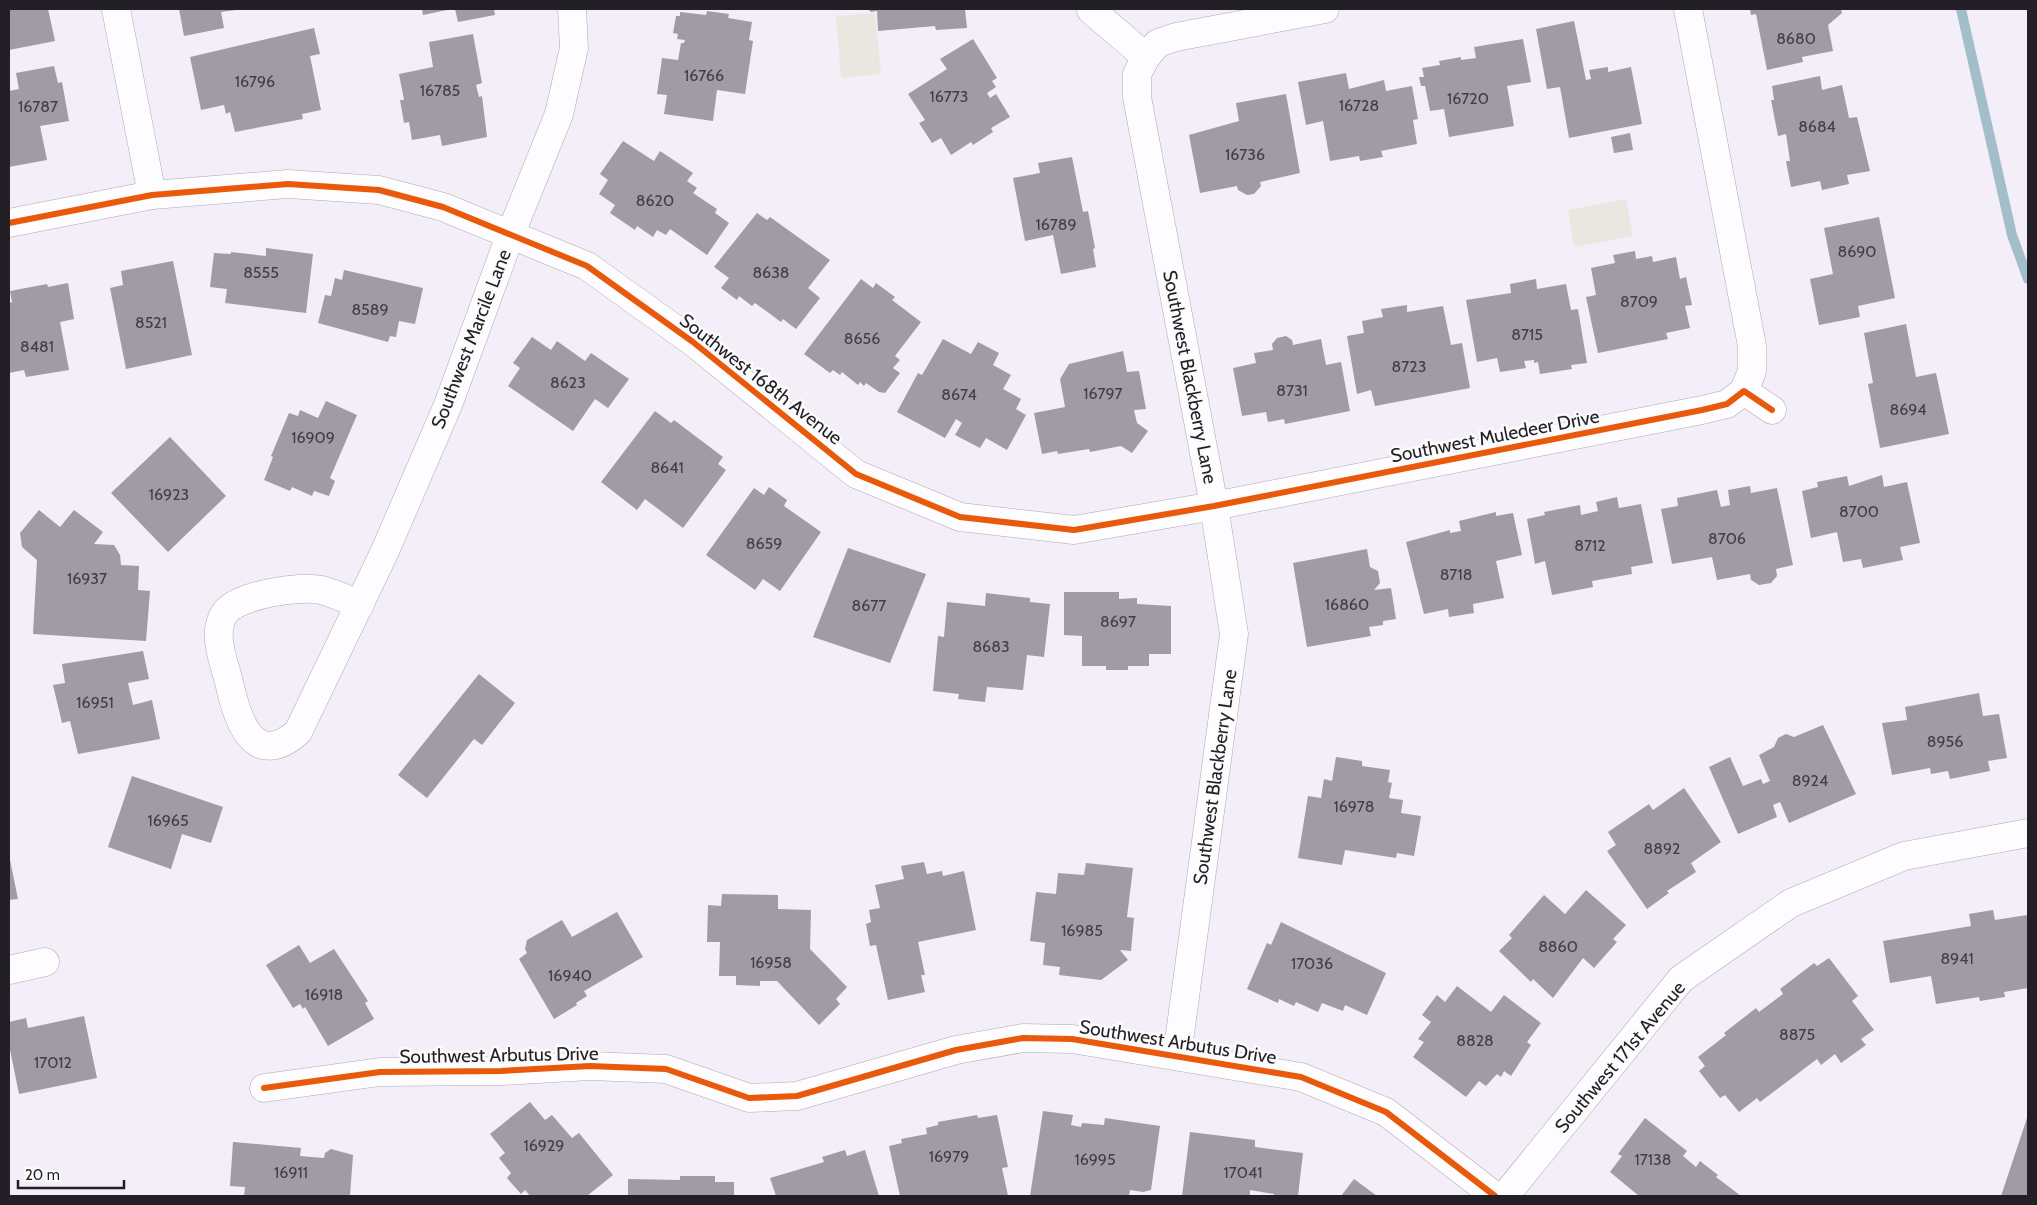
<svg xmlns="http://www.w3.org/2000/svg" width="2037" height="1205" viewBox="0 0 2037 1205" font-family="Cabin,sans-serif">
	<style>
		.grass { fill: #e8e8e1 }
		.lines { fill: none; stroke-linecap: round; stroke-linejoin: round }
		.stream { stroke: #a1beca; stroke-width: 10 }
		.building { fill: #a09ba4 }
		.street-casing { stroke: #aea9b2; stroke-width: 29 }
		.street { stroke: #fdfcfe; stroke-width: 28 }
		.cycleway-casing { stroke: #fbfbfb; stroke-width: 9 }
		.cycleway { stroke: #e8590c; stroke-width: 6 }
		.labels { text-anchor: middle; dominant-baseline: central; stroke-width: 5; stroke-linejoin: round; paint-order: stroke }
		.number-label { font-size: 16px; fill: #423e46 }
		.street-label { font-size: 19px; fill: #231f27; stroke: #fbfbfb }
	</style>
	<rect width="100%" height="100%" fill="#f4eef9"/>
	<g class="grass">
		<polygon points="875,13 881,74 841,78 836,16"/>
		<polygon points="1626,199 1633,236 1574,247 1568,210"/>
	</g>
	<g class="lines">
		<polyline class="stream" points="1961,9 2012,235 2028,279"/>
	</g>
	<g class="building">
		<polygon points="9,9 48,9 55,41 9,50"/>
		<polygon points="179,9 236,9 236,10 221,12 224,28 184,36"/>
		<polygon points="422,9 447,9 447,10 423,15"/>
		<polygon points="455,9 494,9 495,15 458,22"/>
		<polygon points="868,9 965,9 967,28 936,30 935,26 878,31 877,11 871,12"/>
		<polygon points="1750,9 1841,9 1842,13 1828,25 1833,51 1802,57 1803,62 1767,70 1756,14 1751,15"/>
		<polygon points="707,11 729,14 728,18 752,22 749,40 753,41 745,94 717,90 713,121 664,114 667,95 657,94 662,58 678,60 681,43 684,43 685,40 677,39 678,34 673,33 676,16 680,16 680,12 706,15"/>
		<polygon points="1574,21 1586,80 1591,79 1589,70 1608,67 1608,72 1631,67 1642,124 1569,138 1560,87 1547,89 1536,29"/>
		<polygon points="314,28 320,54 310,56 321,110 302,114 303,119 235,132 230,112 226,114 224,105 201,110 190,57"/>
		<polygon points="473,34 482,83 476,85 479,97 482,96 487,137 442,146 440,135 412,140 409,122 404,123 400,100 404,100 399,74 433,67 429,42"/>
		<polygon points="973,39 997,78 992,81 996,87 987,93 990,98 996,94 1010,117 991,128 993,132 973,145 971,142 951,155 941,138 932,143 919,123 925,120 908,94 947,69 940,59"/>
		<polygon points="1523,39 1531,82 1507,86 1514,126 1449,137 1444,109 1430,111 1425,86 1421,86 1419,77 1424,77 1422,68 1440,65 1439,61 1461,57 1461,60 1476,58 1474,47"/>
		<polygon points="54,66 58,83 62,82 69,121 40,126 47,160 9,167 9,91 19,89 16,73"/>
		<polygon points="1346,73 1349,89 1384,80 1386,91 1412,86 1418,119 1413,120 1417,144 1381,151 1383,157 1360,161 1359,156 1330,161 1323,121 1306,125 1298,82"/>
		<polygon points="1820,76 1822,90 1842,85 1849,118 1857,117 1870,171 1847,175 1849,184 1822,190 1820,181 1791,187 1786,161 1790,161 1786,134 1778,136 1771,100 1774,100 1772,86"/>
		<polygon points="1286,94 1300,173 1260,182 1261,186 1254,194 1247,195 1238,190 1237,186 1200,193 1189,135 1239,121 1236,103"/>
		<polygon points="1630,133 1633,150 1614,153 1611,137"/>
		<polygon points="623,141 654,161 660,151 693,173 687,181 697,188 693,193 717,209 715,213 729,223 707,255 670,229 666,235 657,230 653,237 637,226 635,230 610,213 615,205 599,194 608,180 600,174"/>
		<polygon points="1072,157 1083,212 1088,211 1095,248 1093,249 1096,267 1061,274 1053,235 1025,241 1013,178 1040,173 1038,163"/>
		<polygon points="757,213 767,220 770,217 830,260 808,288 820,298 796,329 783,319 781,322 755,303 752,306 739,296 737,300 721,288 729,278 714,267"/>
		<polygon points="1879,217 1895,298 1858,306 1860,317 1819,325 1810,279 1833,274 1824,228"/>
		<polygon points="266,248 313,254 306,313 225,303 227,289 210,287 214,253 231,254 231,252 266,256"/>
		<polygon points="1635,251 1636,259 1652,256 1653,262 1676,257 1680,279 1686,277 1692,305 1685,306 1690,328 1666,333 1668,339 1598,353 1586,297 1596,295 1591,268 1615,263 1613,255"/>
		<polygon points="173,261 192,355 126,369 110,288 123,285 121,271"/>
		<polygon points="344,270 423,288 415,324 399,321 396,337 390,336 388,342 318,323 325,295 331,296 335,278 342,280"/>
		<polygon points="861,279 873,288 876,283 895,297 892,300 921,322 895,356 900,360 893,368 900,373 885,393 879,392 866,383 864,386 860,382 858,385 842,372 840,375 833,370 830,373 804,354"/>
		<polygon points="1536,279 1537,289 1566,284 1571,310 1578,309 1587,363 1571,365 1572,369 1540,374 1538,362 1534,363 1534,360 1524,361 1526,368 1500,372 1497,358 1477,362 1466,300 1511,293 1510,284"/>
		<polygon points="68,283 74,319 60,322 69,370 26,377 24,370 9,373 9,303 12,302 10,291 47,284 48,287"/>
		<polygon points="1407,305 1407,312 1443,306 1451,345 1462,343 1470,388 1375,406 1371,390 1357,394 1347,336 1364,333 1362,321 1383,317 1381,309"/>
		<polygon points="1906,324 1916,377 1936,373 1949,434 1880,448 1868,384 1873,383 1864,333"/>
		<polygon points="1286,336 1292,340 1293,345 1321,339 1326,365 1341,362 1350,411 1285,424 1284,419 1268,422 1266,412 1242,416 1233,368 1256,363 1254,353 1273,350 1272,344 1277,338"/>
		<polygon points="532,337 551,350 557,341 585,361 591,353 629,379 608,408 595,399 573,431 508,386 520,368 513,363"/>
		<polygon points="943,339 971,354 978,342 999,353 993,365 1011,375 1003,389 1021,399 1016,409 1026,415 1007,450 986,438 980,448 955,435 962,423 956,419 945,438 897,412 918,373 922,375"/>
		<polygon points="1123,351 1127,372 1139,371 1146,409 1134,410 1137,423 1148,431 1132,453 1121,446 1090,452 1089,449 1058,454 1057,451 1042,454 1034,413 1065,407 1060,379 1069,364"/>
		<polygon points="326,401 357,415 330,478 335,481 329,496 314,491 312,496 292,487 290,491 264,480 273,457 271,456 289,413 298,416 300,410 318,418"/>
		<polygon points="655,411 671,423 674,420 723,457 718,464 726,470 683,528 645,499 637,510 601,482"/>
		<polygon points="170,437 226,496 168,552 111,493"/>
		<polygon points="1882,475 1884,487 1907,482 1920,543 1900,547 1903,560 1863,568 1861,559 1843,562 1837,532 1811,538 1802,491 1818,487 1817,482 1847,476 1849,486"/>
		<polygon points="1750,486 1751,493 1777,488 1793,565 1776,569 1777,576 1771,583 1759,585 1751,580 1750,574 1717,580 1712,557 1672,564 1661,509 1678,506 1677,498 1717,490 1721,507 1730,505 1728,490"/>
		<polygon points="769,487 787,500 784,506 821,532 780,591 763,579 755,590 706,555 754,488 764,495"/>
		<polygon points="1617,497 1619,508 1641,504 1653,563 1631,567 1632,574 1592,581 1593,587 1552,595 1545,561 1535,564 1527,519 1545,515 1544,512 1580,505 1581,515 1598,511 1596,502"/>
		<polygon points="39,510 60,527 74,510 103,532 94,544 114,545 120,555 121,565 139,566 138,590 150,591 146,641 33,634 37,560 22,547 20,533"/>
		<polygon points="1496,512 1496,516 1513,513 1522,555 1496,561 1504,598 1473,604 1474,613 1449,617 1448,609 1424,614 1406,542 1450,530 1450,533 1461,531 1459,521"/>
		<polygon points="848,548 926,574 890,663 813,637"/>
		<polygon points="1367,549 1370,567 1378,571 1380,583 1374,590 1391,588 1396,619 1383,621 1383,625 1369,627 1371,636 1307,647 1293,563"/>
		<polygon points="1064,592 1119,592 1119,599 1137,598 1137,604 1171,606 1171,654 1149,654 1149,666 1128,666 1128,670 1106,670 1106,666 1082,666 1082,636 1064,635"/>
		<polygon points="986,593 1030,598 1030,602 1050,604 1044,657 1027,655 1023,690 987,687 985,702 958,699 959,694 933,691 938,636 944,637 947,602 985,606"/>
		<polygon points="143,651 149,679 128,683 133,705 152,700 160,739 78,754 70,721 62,723 53,685 65,683 62,664"/>
		<polygon points="479,674 515,703 482,745 474,739 427,798 398,775"/>
		<polygon points="1979,693 1983,716 1999,714 2007,758 1988,761 1990,771 1950,779 1948,771 1931,774 1930,768 1892,775 1882,723 1907,720 1905,707"/>
		<polygon points="1823,725 1856,794 1789,823 1780,802 1773,805 1777,817 1738,834 1709,767 1730,757 1743,786 1761,779 1763,784 1770,781 1759,755 1774,747 1778,738 1786,734 1794,737"/>
		<polygon points="1336,757 1362,761 1362,766 1390,770 1388,782 1392,783 1389,798 1403,800 1401,813 1421,816 1414,856 1397,853 1396,858 1345,850 1342,865 1298,858 1308,796 1321,798 1324,779 1332,781"/>
		<polygon points="132,776 223,807 211,843 182,834 171,869 108,847"/>
		<polygon points="1684,788 1721,842 1691,863 1696,872 1667,891 1669,893 1647,909 1607,851 1616,845 1608,832 1649,804 1653,810"/>
		<polygon points="9,855 18,899 9,900"/>
		<polygon points="924,862 927,874 942,871 943,876 964,871 976,930 918,942 925,975 921,975 925,992 888,1000 876,945 870,946 866,924 871,922 869,910 880,908 875,885 904,879 901,866"/>
		<polygon points="1086,863 1133,868 1127,917 1134,918 1131,951 1120,950 1128,960 1101,980 1059,975 1060,967 1043,965 1045,943 1030,941 1036,892 1056,894 1058,873 1084,875"/>
		<polygon points="1586,890 1626,925 1613,939 1617,942 1594,968 1583,958 1553,998 1533,979 1531,982 1499,951 1512,938 1509,935 1544,895 1565,914"/>
		<polygon points="722,894 778,895 778,909 811,910 810,949 847,987 836,999 840,1004 819,1025 777,981 760,981 760,986 736,985 736,976 719,976 720,942 707,942 708,905 721,906"/>
		<polygon points="1993,910 1995,920 2027,915 2028,988 2004,992 2005,997 1980,1001 1979,997 1936,1004 1931,976 1890,983 1883,941 1971,926 1969,914"/>
		<polygon points="617,912 643,957 584,991 587,996 576,1003 577,1005 554,1019 519,959 527,953 525,949 527,940 562,920 572,937"/>
		<polygon points="1281,922 1386,973 1367,1015 1345,1005 1343,1011 1322,1003 1318,1012 1296,1002 1294,1006 1279,999 1278,1003 1247,989 1267,943 1271,945"/>
		<polygon points="299,945 310,963 334,949 368,1001 365,1003 374,1019 328,1046 305,1007 303,1009 300,1004 293,1008 266,965"/>
		<polygon points="1829,958 1858,996 1852,1001 1874,1030 1861,1039 1866,1045 1841,1063 1835,1054 1821,1065 1817,1059 1760,1102 1757,1098 1739,1112 1725,1095 1720,1098 1699,1071 1705,1066 1698,1057 1726,1035 1724,1033 1756,1008 1759,1012 1783,994 1780,989 1814,963 1817,966"/>
		<polygon points="1457,986 1491,1012 1504,995 1541,1023 1527,1042 1531,1045 1511,1076 1504,1071 1501,1077 1497,1074 1486,1086 1479,1081 1466,1097 1413,1057 1424,1042 1418,1039 1431,1022 1422,1015 1437,995 1445,1002"/>
		<polygon points="84,1016 97,1078 19,1094 9,1045 9,1022 26,1018 28,1028"/>
		<polygon points="530,1102 545,1120 552,1115 572,1138 579,1133 613,1175 587,1196 530,1196 525,1190 521,1194 507,1178 511,1173 499,1158 505,1153 490,1134"/>
		<polygon points="1043,1111 1073,1115 1071,1125 1081,1127 1082,1123 1104,1125 1105,1118 1160,1126 1151,1190 1143,1192 1130,1190 1129,1196 1030,1196"/>
		<polygon points="977,1115 978,1118 997,1115 1008,1167 1002,1168 1008,1196 900,1196 889,1146 902,1143 901,1139 927,1134 926,1128 938,1125 938,1122"/>
		<polygon points="2028,1115 2028,1196 2001,1196"/>
		<polygon points="1645,1118 1687,1151 1683,1156 1696,1167 1700,1161 1718,1175 1716,1177 1741,1196 1639,1196 1610,1172 1622,1156 1618,1154"/>
		<polygon points="1190,1132 1255,1140 1255,1147 1303,1153 1298,1196 1274,1196 1274,1194 1250,1190 1250,1196 1182,1196"/>
		<polygon points="233,1142 301,1148 300,1156 324,1158 325,1153 331,1149 353,1155 350,1196 244,1196 245,1187 230,1186"/>
		<polygon points="845,1150 847,1156 865,1150 879,1196 776,1196 770,1178 824,1162 822,1157"/>
		<polygon points="680,1176 715,1176 715,1182 734,1182 734,1196 628,1196 628,1179 680,1180"/>
		<polygon points="1354,1179 1377,1196 1341,1196"/>
	</g>
	<g class="lines">
		<defs>
			<g id="street">
				<polyline points="116,9 152,195"/>
				<polyline points="1688,9 1752,346 1752,371 1744,391"/>
				<polyline points="1091,10 1146,57 1158,43 1176,37 1325,9"/>
				<polyline points="1146,57 1137,74 1137,97 1214,506 1234,634 1177,1056"/>
				<polyline points="9,223 152,195 288,184 379,190 443,207 587,266 693,342 856,474 960,517 1074,530 1214,506 1702,410 1727,404 1744,391 1772,410"/>
				<path d="M 360,605 C 348,600 334,593 321,590 C 301,585 237,595 225,613 C 211,632 224,662 229,682 C 237,719 253,771 298,732 L 385,551 L 448,405 L 511,233 L 559,114 L 574,48 L 572,9"/>
				<polyline points="9,970 45,962"/>
				<polyline points="264,1088 380,1072 501,1071 590,1066 666,1069 749,1098 797,1096 956,1050 1023,1038 1072,1039 1301,1077 1386,1112 1495,1196"/>
				<polyline points="1505,1196 1681,979 1791,903 1904,856 2028,833"/>
			</g>
		</defs>
		<use href="#street" class="street-casing"/>
		<use href="#street" class="street"/>
		<defs>
			<g id="cycleway">
				<polyline points="9,223 152,195 288,184 379,190 443,207 587,266 693,342 856,474 960,517 1074,530 1214,506 1702,410 1727,404 1744,391 1772,410"/>
				<polyline points="264,1088 380,1072 501,1071 590,1066 666,1069 749,1098 797,1096 956,1050 1023,1038 1072,1039 1301,1077 1386,1112 1495,1196"/>
			</g>
		</defs>
		<use href="#cycleway" class="cycleway-casing"/>
		<use href="#cycleway" class="cycleway"/>
	</g>
	<g class="labels">
		<g class="number-label">
			<text x="1796" y="38">8680</text>
			<text x="704" y="75">16766</text>
			<text x="255" y="81">16796</text>
			<text x="440" y="90">16785</text>
			<text x="949" y="96">16773</text>
			<text x="1468" y="98">16720</text>
			<text x="1359" y="105">16728</text>
			<text x="38" y="106">16787</text>
			<text x="1817" y="126">8684</text>
			<text x="1245" y="154">16736</text>
			<text x="655" y="200">8620</text>
			<text x="1056" y="224">16789</text>
			<text x="1857" y="251">8690</text>
			<text x="261" y="272">8555</text>
			<text x="771" y="272">8638</text>
			<text x="1639" y="301">8709</text>
			<text x="370" y="309">8589</text>
			<text x="151" y="322">8521</text>
			<text x="1527" y="334">8715</text>
			<text x="862" y="338">8656</text>
			<text x="37" y="346">8481</text>
			<text x="1409" y="366">8723</text>
			<text x="568" y="382">8623</text>
			<text x="1292" y="390">8731</text>
			<text x="1103" y="393">16797</text>
			<text x="959" y="394">8674</text>
			<text x="1908" y="409">8694</text>
			<text x="313" y="437">16909</text>
			<text x="667" y="467">8641</text>
			<text x="169" y="494">16923</text>
			<text x="1859" y="511">8700</text>
			<text x="1727" y="538">8706</text>
			<text x="764" y="543">8659</text>
			<text x="1590" y="545">8712</text>
			<text x="1456" y="574">8718</text>
			<text x="87" y="578">16937</text>
			<text x="1347" y="604">16860</text>
			<text x="869" y="605">8677</text>
			<text x="1118" y="621">8697</text>
			<text x="991" y="646">8683</text>
			<text x="95" y="702">16951</text>
			<text x="1945" y="741">8956</text>
			<text x="1810" y="780">8924</text>
			<text x="1354" y="806">16978</text>
			<text x="168" y="820">16965</text>
			<text x="1662" y="848">8892</text>
			<text x="1082" y="930">16985</text>
			<text x="1558" y="946">8860</text>
			<text x="1957" y="958">8941</text>
			<text x="771" y="962">16958</text>
			<text x="1312" y="963">17036</text>
			<text x="570" y="975">16940</text>
			<text x="324" y="994">16918</text>
			<text x="1797" y="1034">8875</text>
			<text x="1475" y="1040">8828</text>
			<text x="53" y="1062">17012</text>
			<text x="544" y="1145">16929</text>
			<text x="949" y="1156">16979</text>
			<text x="1095" y="1159">16995</text>
			<text x="1653" y="1159">17138</text>
			<text x="291" y="1172">16911</text>
			<text x="1243" y="1172">17041</text>
		</g>
		<g class="street-label">
			<text transform="translate(471 339) rotate(-69)">Southwest Marcile Lane</text>
			<text transform="translate(1190 377) rotate(79)">Southwest Blackberry Lane</text>
			<text transform="translate(761 379) rotate(38)">Southwest 168th Avenue</text>
			<text transform="translate(1495 436) rotate(-11)">Southwest Muledeer Drive</text>
			<text transform="translate(1215 777) rotate(-82)">Southwest Blackberry Lane</text>
			<text transform="translate(1178 1042) rotate(9)">Southwest Arbutus Drive</text>
			<text transform="translate(499 1055) rotate(-1)">Southwest Arbutus Drive</text>
			<text transform="translate(1620 1057) rotate(-50)">Southwest 171st Avenue</text>
		</g>
	</g>
	<rect width="2037" height="1205" fill="none" stroke="#231f27" stroke-width="20"/>
	<path d="M18 1180v8h106v-8" fill="none" stroke="#231f27" stroke-width="2.5"/>
	<text x="25" y="1180" font-size="15" fill="#231f27" stroke="#fbfbfb" stroke-width="4" paint-order="stroke">20 m</text>
</svg>
